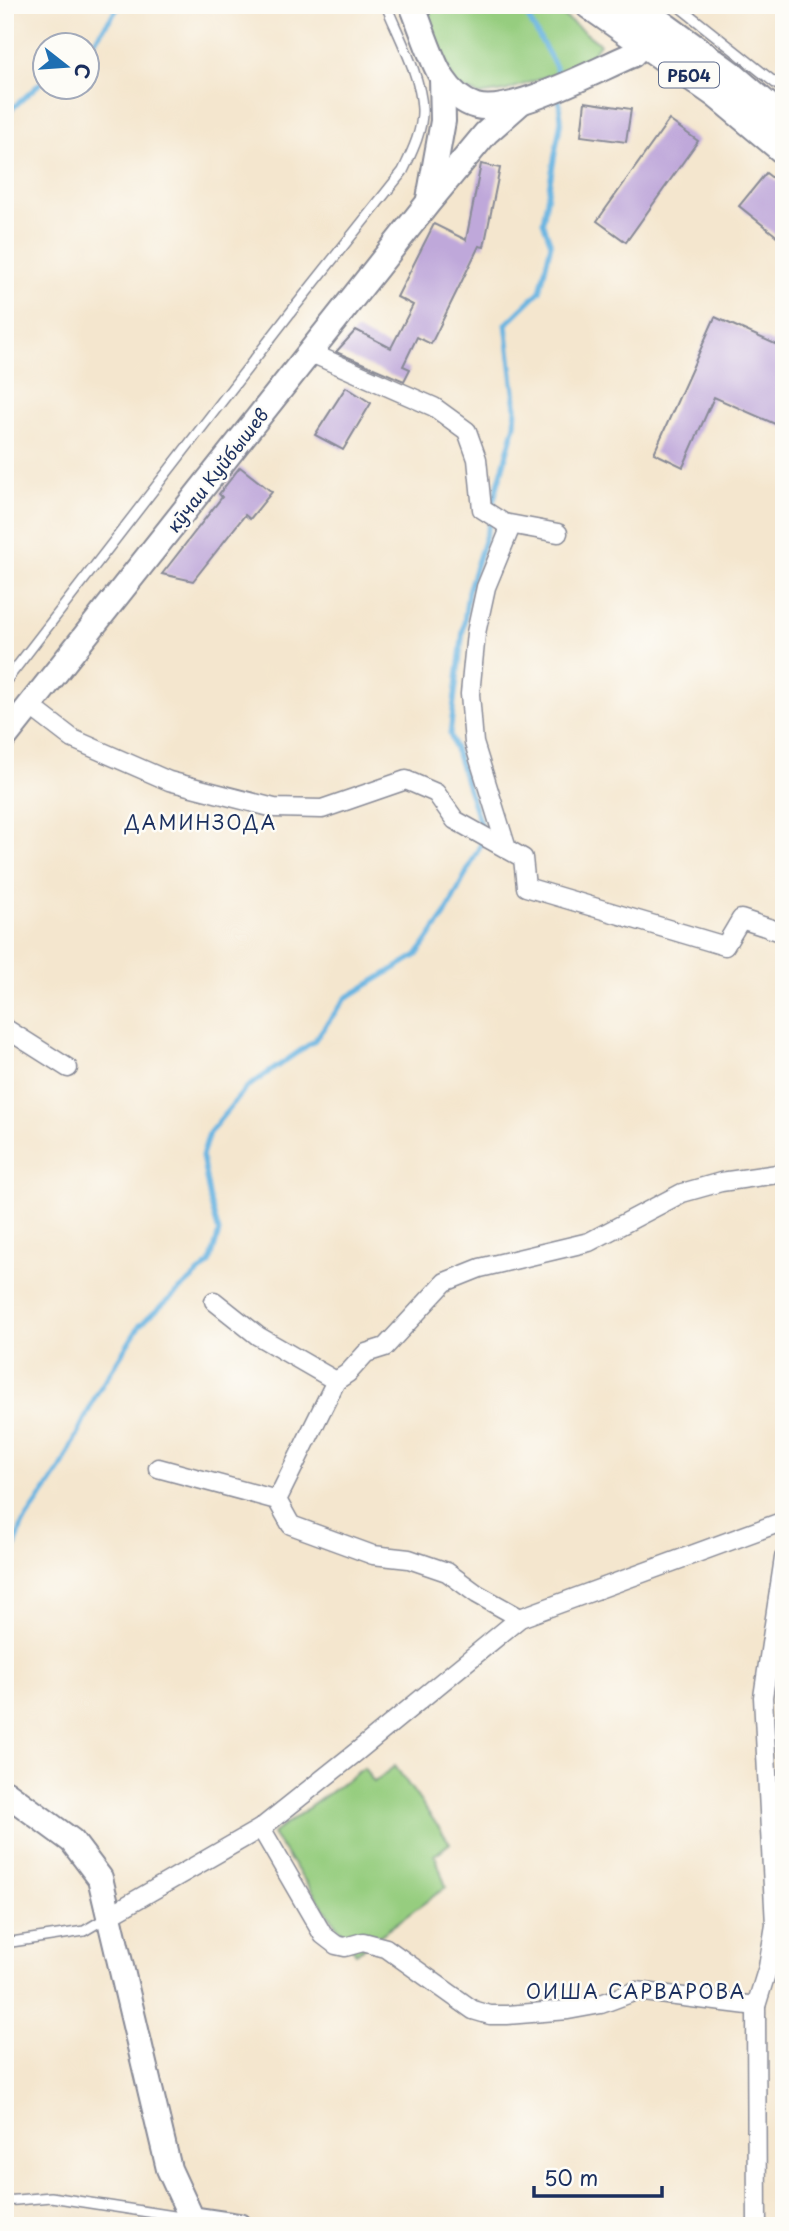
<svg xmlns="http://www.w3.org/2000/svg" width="789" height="2231" viewBox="0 0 789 2231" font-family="'Playpen Sans',sans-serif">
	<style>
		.green { fill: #96cd7f; stroke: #587e6e; stroke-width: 2 }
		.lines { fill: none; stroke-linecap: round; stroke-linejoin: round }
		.stream { stroke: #68b4e1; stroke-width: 5 }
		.building { fill: #bfa8da }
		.lane-casing { stroke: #888a96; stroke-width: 12 }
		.street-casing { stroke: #888a96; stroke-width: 21 }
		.secondary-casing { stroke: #888a96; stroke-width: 28 }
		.primary-casing { stroke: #888a96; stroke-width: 32 }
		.lane { stroke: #fff; stroke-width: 9 }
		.street { stroke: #fff; stroke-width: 18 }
		.secondary { stroke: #fff; stroke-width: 24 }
		.primary { stroke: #fff; stroke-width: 28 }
		.labels { text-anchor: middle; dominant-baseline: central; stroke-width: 5; stroke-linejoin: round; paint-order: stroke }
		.shield { fill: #fdfcf7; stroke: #5f6c8c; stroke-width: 2 }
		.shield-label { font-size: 16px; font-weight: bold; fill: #1b2f5e }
		.street-label { font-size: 18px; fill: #1b2f5e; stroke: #fdfcf7 }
		.neighbourhood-label { font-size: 19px; letter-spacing: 2px; fill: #1b2f5e; stroke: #fdfcf7 }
	</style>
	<rect width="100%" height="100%" fill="#fdfcf7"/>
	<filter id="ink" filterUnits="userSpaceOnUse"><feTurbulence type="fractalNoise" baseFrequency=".0143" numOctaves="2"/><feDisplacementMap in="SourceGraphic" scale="14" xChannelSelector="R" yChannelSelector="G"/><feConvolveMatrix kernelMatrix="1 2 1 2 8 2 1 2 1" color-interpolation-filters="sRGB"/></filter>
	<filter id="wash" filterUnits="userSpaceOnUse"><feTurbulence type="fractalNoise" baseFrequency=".00686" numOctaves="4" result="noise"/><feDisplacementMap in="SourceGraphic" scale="28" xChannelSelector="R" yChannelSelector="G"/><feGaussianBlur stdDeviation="1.57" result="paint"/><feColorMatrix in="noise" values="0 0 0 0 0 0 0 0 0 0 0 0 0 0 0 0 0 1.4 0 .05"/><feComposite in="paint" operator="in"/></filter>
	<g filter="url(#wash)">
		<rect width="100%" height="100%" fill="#f4e6ce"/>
		<g class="green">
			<polygon points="419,5 549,5 600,44 584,64 505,91 479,95 456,86"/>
			<polygon points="395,1766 450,1843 435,1855 446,1887 356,1953 272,1834 364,1768 374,1782"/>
		</g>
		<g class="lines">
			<g class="stream">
				<polyline points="521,5 556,67 557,80"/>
				<polyline points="88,50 120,5"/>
				<polyline points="5,115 46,78"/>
				<polyline points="492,506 515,425 516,408 506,324 540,291 551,244 543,222 561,120 559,97"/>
				<polyline points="482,830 450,734 468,591 489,525"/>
				<polyline points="5,1579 22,1525 61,1468 97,1393 140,1325 210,1263 219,1232 211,1205 202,1156 209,1133 246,1088 314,1041 346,998 417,955 445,915 483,840"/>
			</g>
		</g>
		<g id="blocks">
			<g class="building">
				<polygon points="585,102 631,109 626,142 581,136"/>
				<polygon points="669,120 698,141 626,242 597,221"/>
				<polygon points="481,164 500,168 484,247 479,246 431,344 417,337 403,366 410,369 404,381 336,352 356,330 391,348 413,305 397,297 434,224 466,240"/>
				<polygon points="766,173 784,187 784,242 739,206"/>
				<polygon points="715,317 784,348 784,428 714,397 683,467 654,453"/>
				<polygon points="346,387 371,403 343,450 315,435"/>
				<polygon points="240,467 272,492 250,519 245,515 193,581 162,574 222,497 219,494"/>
			</g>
		</g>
	</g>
	<g filter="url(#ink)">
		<use href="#blocks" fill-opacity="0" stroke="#888a96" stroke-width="2"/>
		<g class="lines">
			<defs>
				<g id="lane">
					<polyline points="677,5 784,90"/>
					<path d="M 5,682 L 294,308 L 403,171 C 412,152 423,130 422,109 C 421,76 398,35 386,5"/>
					<polyline points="5,1943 84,1931 106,1918"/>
					<polyline points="5,2201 51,2197 187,2218"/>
				</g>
				<g id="street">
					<polyline points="311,353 434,407 467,431 477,459 482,509 504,523 509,531 486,587 476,633 470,694 474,743 507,849"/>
					<polyline points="504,523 558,533"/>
					<polyline points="30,706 73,739 169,781 274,808 322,809 406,780 436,793 455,820 523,858 526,887 725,946 741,919 784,933"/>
					<polyline points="5,1028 68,1068"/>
					<polyline points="214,1301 258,1336 336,1381"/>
					<polyline points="158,1468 277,1500 291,1525 373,1555 409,1559 447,1572 477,1594 520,1618"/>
					<polyline points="277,1500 336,1381 348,1373 366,1353 385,1347 445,1282 480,1268 589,1242 682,1193 721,1182 784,1173"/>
					<polyline points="261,1828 323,1935 336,1945 345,1947 363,1942 386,1948 473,2010 490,2015 507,2015 568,2010 601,2004 636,1991 756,2006"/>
					<polyline points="110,1915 261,1828 359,1750 520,1618 784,1521"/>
					<polyline points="757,2226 756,2006 768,1967 775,1925 763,1697 784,1558"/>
				</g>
				<g id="secondary">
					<path d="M 412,5 C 421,26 431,61 443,79 C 451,91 462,102 476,106 C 512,116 596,70 632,55 L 644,43 L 653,28"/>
					<polyline points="429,199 443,121 442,78"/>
					<polyline points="5,737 428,203 486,133 520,103"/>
					<polyline points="5,1792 72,1841 100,1878 169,2169 192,2219 239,2226"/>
				</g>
				<g id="primary">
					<polyline points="590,5 717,94 784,150"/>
					<polyline points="634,5 730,75 784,121"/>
				</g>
			</defs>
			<use href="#lane" class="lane-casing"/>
			<use href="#street" class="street-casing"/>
			<use href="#secondary" class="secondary-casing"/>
			<use href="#primary" class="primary-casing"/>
			<use href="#lane" class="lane"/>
			<use href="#street" class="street"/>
			<use href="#secondary" class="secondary"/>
			<use href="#primary" class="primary"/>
		</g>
	</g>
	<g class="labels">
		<rect class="shield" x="659" y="62.5" width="60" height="25" rx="5"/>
		<g class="shield-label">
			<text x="689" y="75">РБ04</text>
		</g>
		<g class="street-label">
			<text transform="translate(217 470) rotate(-52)">кӯчаи Куйбышев</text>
		</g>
		<g class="neighbourhood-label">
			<text x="201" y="822">ДАМИНЗОДА</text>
			<text x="636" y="1991">ОИША САРВАРОВА</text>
		</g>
	</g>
	<rect width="789" height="2231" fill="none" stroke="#fdfcf7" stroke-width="28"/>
	<g transform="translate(66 66) rotate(107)"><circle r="33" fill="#fdfcf7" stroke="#a3aaba" stroke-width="2"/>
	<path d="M0-5L12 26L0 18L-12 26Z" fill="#1f6fb2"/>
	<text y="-10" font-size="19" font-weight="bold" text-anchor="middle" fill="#1b2f5e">С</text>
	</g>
	<path d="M534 2186v10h128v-10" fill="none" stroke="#1b2f5e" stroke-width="3.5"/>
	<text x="544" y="2186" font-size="21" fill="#1b2f5e" stroke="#fdfcf7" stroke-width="5" paint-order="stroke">50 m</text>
</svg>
